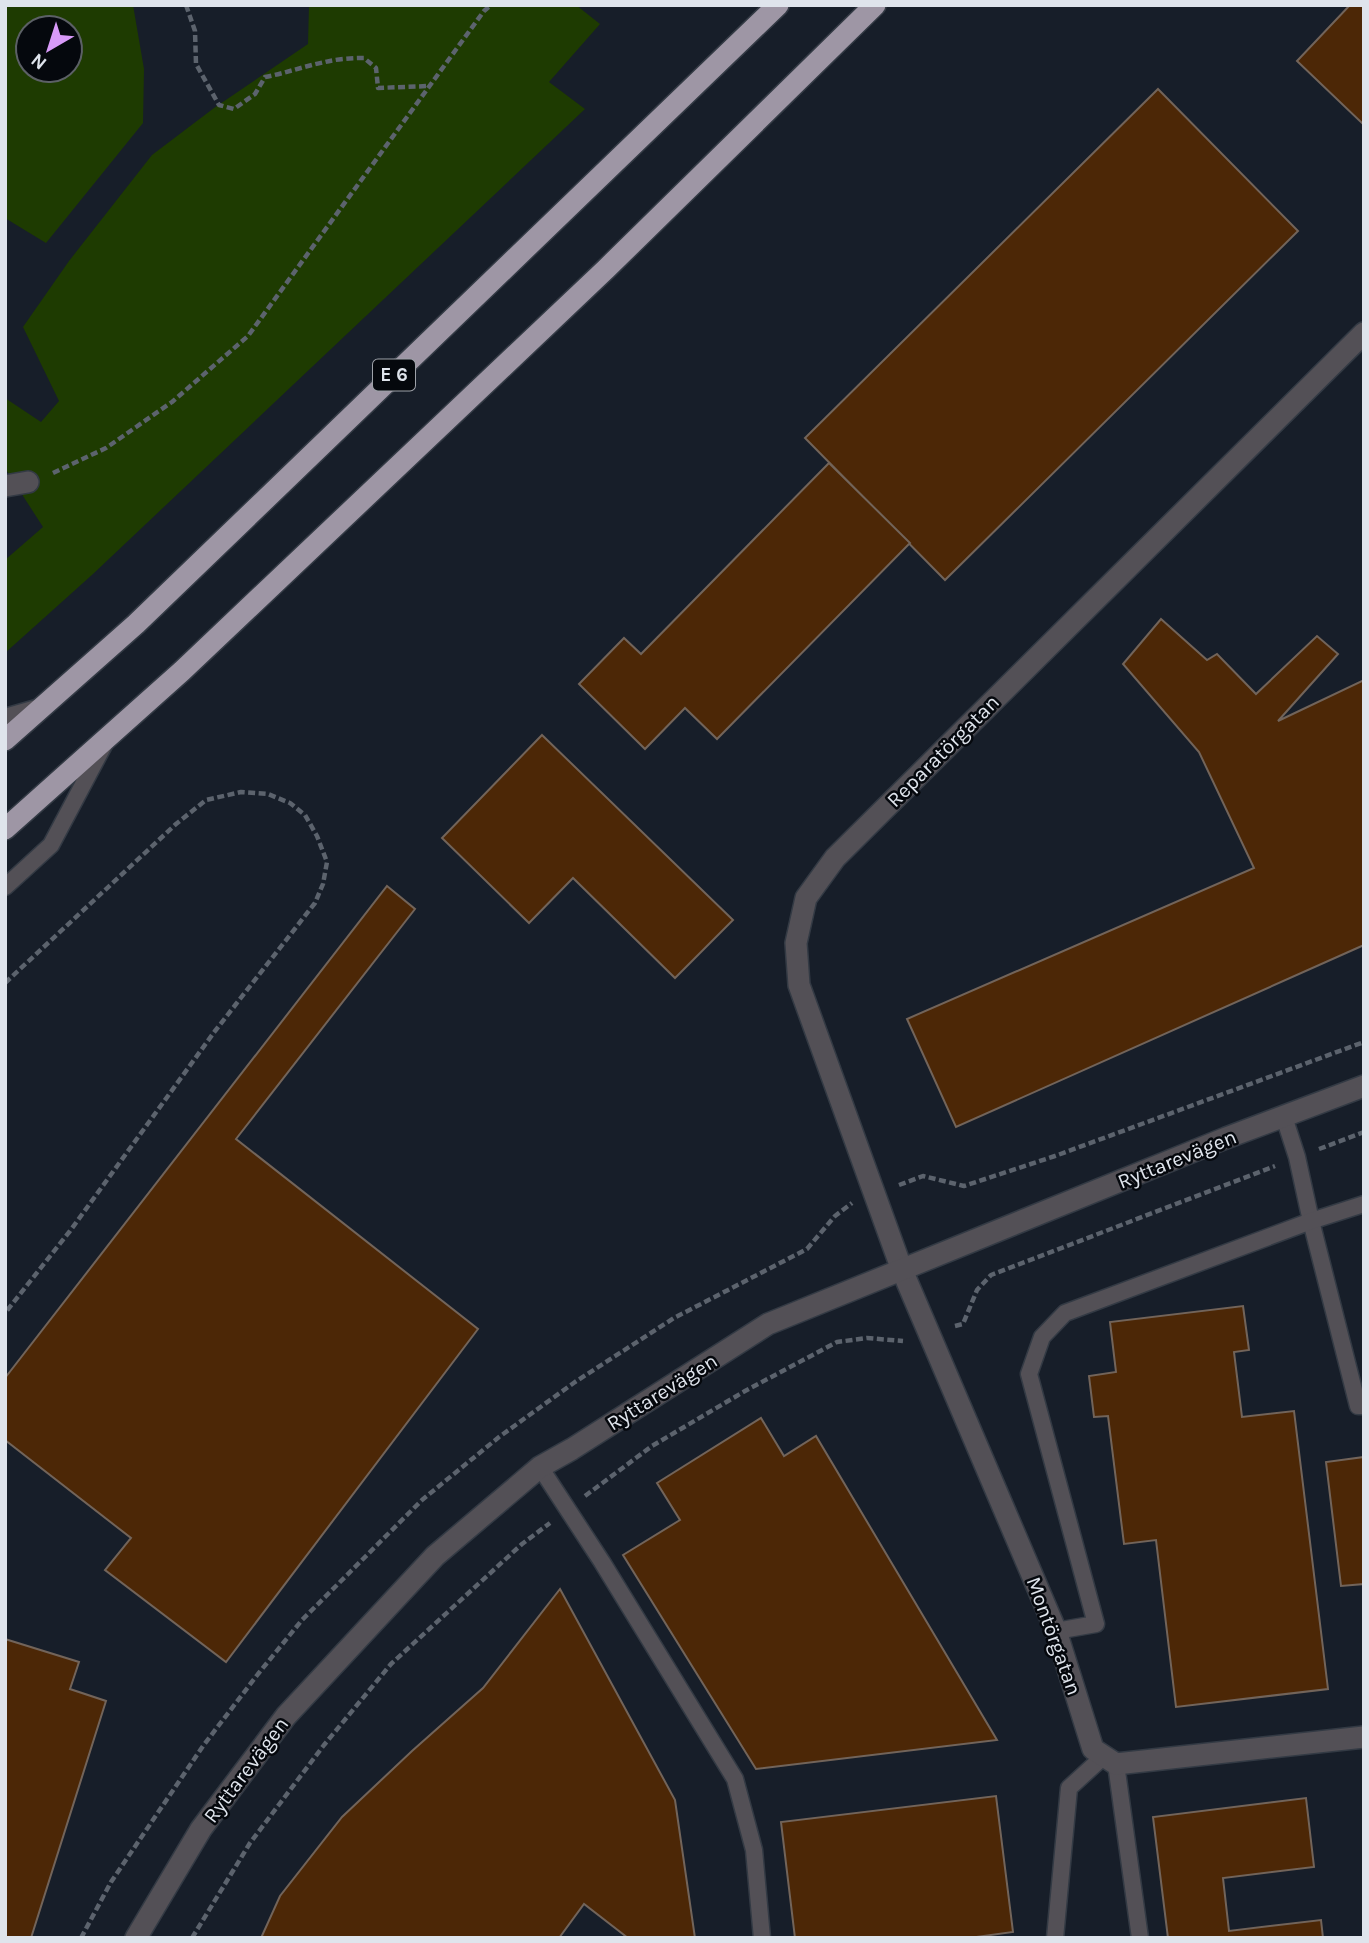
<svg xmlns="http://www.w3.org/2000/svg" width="1369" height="1943" viewBox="0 0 1369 1943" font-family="Karla,sans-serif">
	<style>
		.green { fill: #1e3b01; fill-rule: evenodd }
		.building { fill: #4c2706; stroke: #72645a; stroke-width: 2 }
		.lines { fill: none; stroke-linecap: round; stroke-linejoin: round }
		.lane-casing { stroke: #333a44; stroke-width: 19 }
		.street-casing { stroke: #333a44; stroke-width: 24 }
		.highway-casing { stroke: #333a44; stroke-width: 24 }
		.path { stroke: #5c636d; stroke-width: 4.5; stroke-dasharray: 7 3.5; stroke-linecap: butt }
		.lane { stroke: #535056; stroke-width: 16 }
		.street { stroke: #535056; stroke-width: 21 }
		.highway { stroke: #9e96a5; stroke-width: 21 }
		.labels { text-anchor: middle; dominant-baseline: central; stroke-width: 5; stroke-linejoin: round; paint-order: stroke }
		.shield { fill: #05080d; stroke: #9ea2a9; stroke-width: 2 }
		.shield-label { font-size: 19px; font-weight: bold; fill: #dfe4ec }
		.street-label { font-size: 21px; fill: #dfe4ec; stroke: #05080d }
	</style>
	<rect width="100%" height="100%" fill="#171e29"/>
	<g class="green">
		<path d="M 5,5 L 133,5 L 144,69 L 143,123 L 46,243 L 5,218 ZM 28,28 L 70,28 L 70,70 L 28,70 Z"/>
		<polygon points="309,5 576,5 600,24 549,82 585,109 93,574 5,653 5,560 43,527 5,468 5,398 41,422 59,401 23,327 69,261 152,155 214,108 308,44"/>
	</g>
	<g class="building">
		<polygon points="1350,5 1364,5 1364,125 1297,61"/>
		<polygon points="1158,89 1298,231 945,580 805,438"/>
		<polygon points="829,463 910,543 717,739 685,708 645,749 579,684 624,638 641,654"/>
		<polygon points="1161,619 1207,660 1217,654 1256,694 1317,636 1338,654 1278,721 1364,680 1364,945 956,1127 907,1019 1254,868 1199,752 1123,664"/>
		<polygon points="542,735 733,920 675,978 573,878 529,923 442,838"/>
		<polygon points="387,886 415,909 236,1139 478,1329 226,1662 105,1570 131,1538 5,1440 5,1378"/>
		<polygon points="1243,1306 1249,1350 1234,1352 1242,1417 1294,1411 1328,1689 1176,1707 1156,1540 1124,1544 1108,1416 1094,1417 1089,1376 1116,1372 1110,1322"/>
		<polygon points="761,1418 784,1456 816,1436 997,1740 756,1769 623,1555 680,1520 657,1483"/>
		<polygon points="1364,1457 1364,1584 1341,1586 1326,1462"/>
		<polygon points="560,1589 675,1800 695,1938 628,1938 584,1904 559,1938 261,1938 280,1896 342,1817 412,1751 483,1688"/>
		<polygon points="5,1639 79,1662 70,1689 106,1701 31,1938 5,1938"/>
		<polygon points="996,1796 1013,1932 969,1938 795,1938 781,1822"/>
		<polygon points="1306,1798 1314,1867 1223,1878 1229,1931 1321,1920 1323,1938 1168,1938 1153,1817"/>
	</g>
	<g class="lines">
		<defs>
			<g id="lane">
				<polyline points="5,717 40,707"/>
				<polyline points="5,887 51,845 104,745"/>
				<polyline points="1284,1117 1297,1157 1311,1221 1358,1406 1364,1406"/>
				<polyline points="540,1467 602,1562 735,1779 754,1850 762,1938"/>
				<polyline points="1056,1631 1096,1624 1029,1374 1042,1337 1065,1313 1311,1221 1364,1204"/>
				<polyline points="1116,1764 1140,1938"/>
				<polyline points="1055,1938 1069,1788 1104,1756"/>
			</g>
			<g id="street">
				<polyline points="1364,333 835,858 806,898 796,943 799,985 902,1270 1056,1631 1093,1749 1116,1764 1364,1737"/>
				<polyline points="5,486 28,482"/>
				<polyline points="136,1938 201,1829 286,1716 435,1556 540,1467 572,1449 768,1324 1226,1138 1364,1086"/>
			</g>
			<g id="highway">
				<polyline points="5,740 136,624 778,5"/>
				<polyline points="5,829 182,671 606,269 875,5"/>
			</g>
		</defs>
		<use href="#lane" class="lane-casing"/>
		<use href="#street" class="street-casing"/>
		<use href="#highway" class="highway-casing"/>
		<g class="path">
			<path d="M 186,5 L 195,31 L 196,64 L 219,105 L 234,109 L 255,94 L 265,77 C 286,73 305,66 325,62 C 337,59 351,58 364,58 L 376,68 L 378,88 L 429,86"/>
			<polyline points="53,473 106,448 172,402 248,336 484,11 491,5"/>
			<polyline points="5,983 176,824 206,800 241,792 268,794 290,803 305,815 317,836 327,862 323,884 315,903 215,1031 70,1231 5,1313"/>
			<polyline points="1319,1149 1364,1132"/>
			<polyline points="899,1185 923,1176 964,1186 1055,1156 1364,1042"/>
			<polyline points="955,1326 963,1324 977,1290 991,1275 1275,1166"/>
			<polyline points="585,1496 652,1446 745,1391 837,1342 867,1338 903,1341"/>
			<polyline points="81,1938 111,1882 203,1746 258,1674 302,1620 422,1500 499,1437 575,1382 674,1318 807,1249 835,1216 852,1203"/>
			<polyline points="192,1938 250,1843 324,1745 391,1664 522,1544 550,1523"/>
		</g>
		<use href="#lane" class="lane"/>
		<use href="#street" class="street"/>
		<use href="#highway" class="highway"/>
	</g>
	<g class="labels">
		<rect class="shield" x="373" y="359.5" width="42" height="31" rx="5"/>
		<g class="shield-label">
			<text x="394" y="375">E 6</text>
		</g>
		<g class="street-label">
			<text transform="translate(943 751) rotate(-45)">Reparatörgatan</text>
			<text transform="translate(1177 1159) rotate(-22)">Ryttarevägen</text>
			<text transform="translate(662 1392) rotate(-32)">Ryttarevägen</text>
			<text transform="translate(1054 1636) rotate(70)">Montörgatan</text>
			<text transform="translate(246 1770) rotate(-53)">Ryttarevägen</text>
		</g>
	</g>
	<rect width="1369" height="1943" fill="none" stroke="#dfe4ec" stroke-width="14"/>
	<g transform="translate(49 49) rotate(219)"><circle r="33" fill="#05080d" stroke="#5c6066" stroke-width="2"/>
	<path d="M0-5L12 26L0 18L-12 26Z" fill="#d89af8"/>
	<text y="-10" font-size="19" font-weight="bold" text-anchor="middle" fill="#dfe4ec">N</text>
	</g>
</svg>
